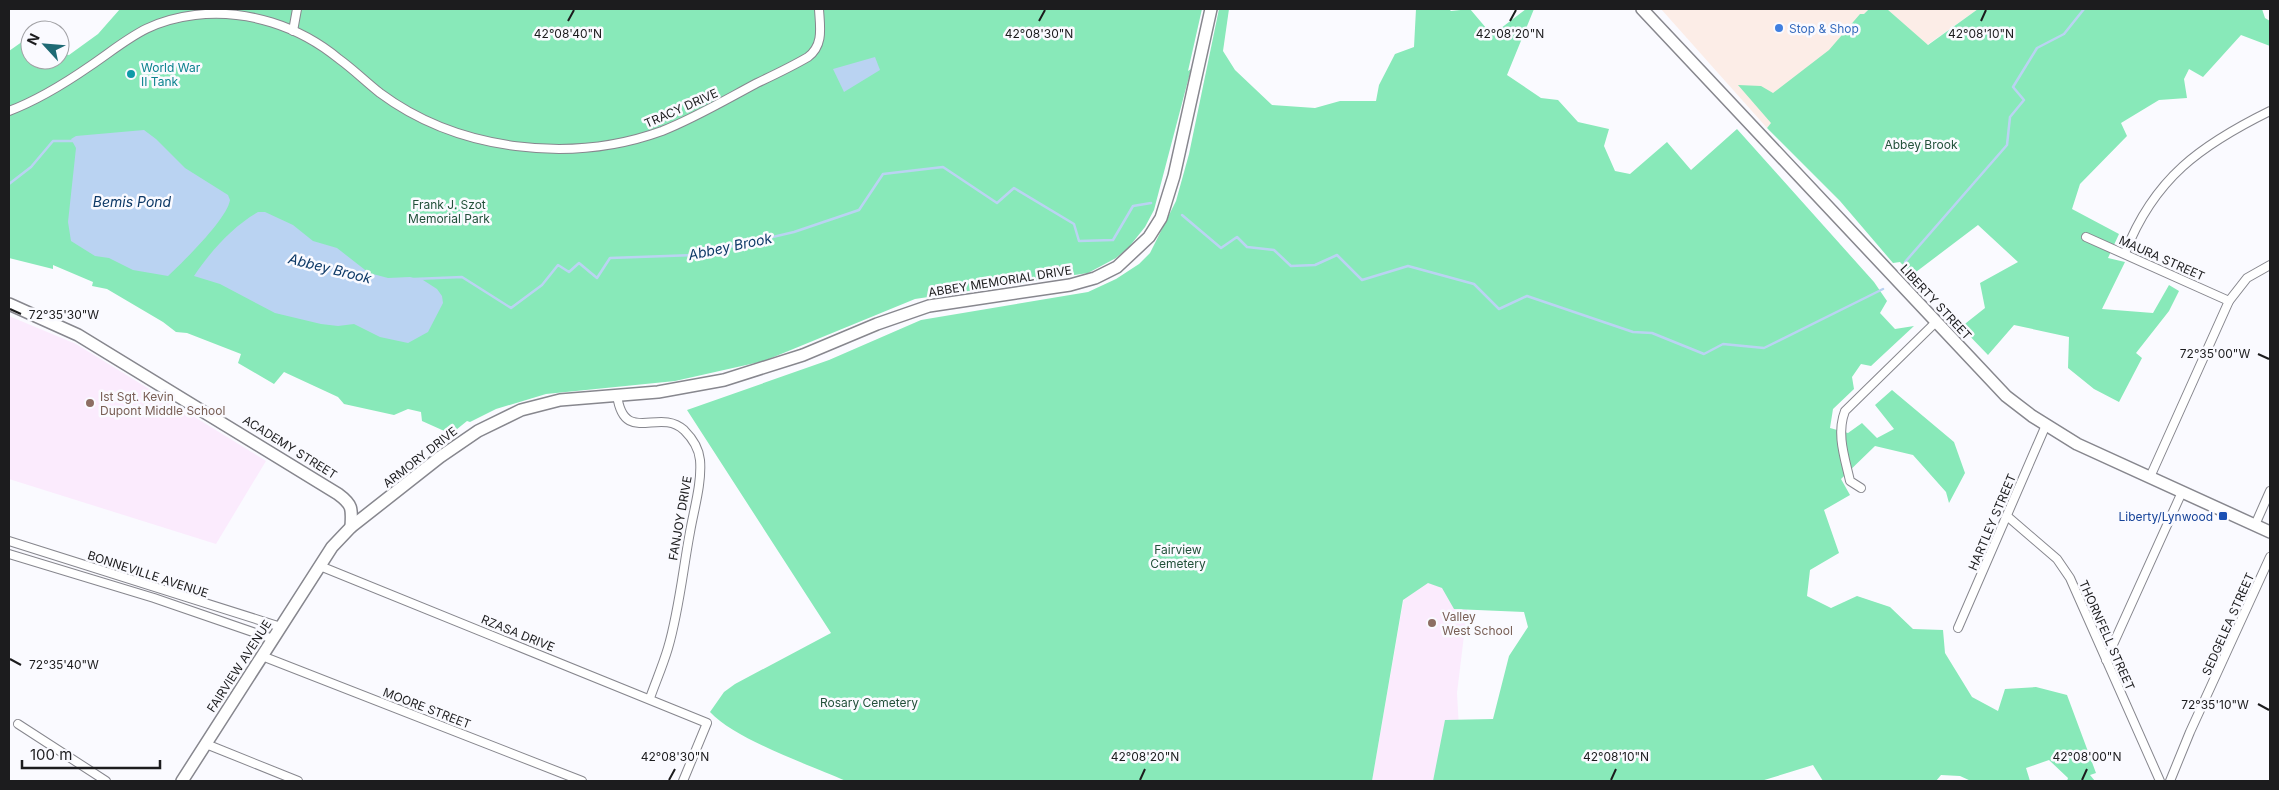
<svg xmlns="http://www.w3.org/2000/svg" width="2279" height="790" viewBox="0 0 2279 790" font-family="Inter,sans-serif">
	<style>
		.commercial { fill: #fcede7 }
		.education { fill: #fbebfd }
		.green { fill: #88e9b9 }
		.water { fill: #bad3f2 }
		.lines { fill: none; stroke-linecap: round; stroke-linejoin: round }
		.stream { stroke: #bad3f2; stroke-width: 2.5 }
		.street-casing { stroke: #87878e; stroke-width: 10 }
		.secondary-casing { stroke: #87878e; stroke-width: 14 }
		.street { stroke: #fff; stroke-width: 8 }
		.secondary { stroke: #fff; stroke-width: 11 }
		.ticks { fill: none; stroke: #1c1c1e; stroke-width: 2 }
		.shop-dot { fill: #3f7fe0; stroke: #fafaff; stroke-width: 2 }
		.culture-dot { fill: #0f9aa8; stroke: #fafaff; stroke-width: 2 }
		.education-dot { fill: #8d6e63; stroke: #fafaff; stroke-width: 2 }
		.transit-dot { fill: #1a4fb4; stroke: #fafaff; stroke-width: 2 }
		.labels { text-anchor: middle; dominant-baseline: central; stroke-width: 5; stroke-linejoin: round; paint-order: stroke }
		.shop-label { font-size: 12px; fill: #366cbe; stroke: #fafaff; text-anchor: start }
		.culture-label { font-size: 12px; fill: #0d838f; stroke: #fafaff; text-anchor: start }
		.street-label { font-size: 12px; fill: #1c1c1e; stroke: #fafaff }
		.park-label { font-size: 12px; fill: #22503a; stroke: #fafaff }
		.education-label { font-size: 12px; fill: #785e54; stroke: #fafaff; text-anchor: start }
		.transit-label { font-size: 12px; fill: #164399; stroke: #fafaff; text-anchor: end }
		.water-label { font-size: 14px; font-style: italic; fill: #0d3967; stroke: #fafaff }
		.ticks-label { font-size: 12px; text-anchor: middle; fill: #1c1c1e; stroke: #fafaff; stroke-width: 5; stroke-linejoin: round; paint-order: stroke }
	</style>
	<rect width="100%" height="100%" fill="#fafaff"/>
	<g class="commercial">
		<polygon points="1661,9 1869,9 1767,128"/>
		<polygon points="1887,9 1978,9 1927,45"/>
	</g>
	<g class="education">
		<polygon points="9,316 76,344 266,461 216,544 9,479"/>
		<polygon points="1414,539 1474,553 1457,693 1462,781 1372,781"/>
	</g>
	<g class="green">
		<polygon points="120,9 1202,9 1188,71 1191,69 1154,210 1145,227 1129,247 1116,258 1088,273 915,299 764,361 675,381 546,394 496,409 470,422 467,421 451,434 422,421 421,412 408,409 394,415 344,404 338,397 284,372 274,384 238,363 241,354 187,333 176,332 163,322 107,289 92,286 93,282 53,265 53,269 9,258 9,51 26,39 30,39 30,60 60,60 60,53 69,55 98,34"/>
		<path d="M 1219,9 L 1229,9 L 1223,51 L 1235,70 L 1272,105 L 1315,108 L 1340,101 L 1376,101 L 1379,85 L 1395,54 L 1414,47 L 1416,9 L 1449,9 L 1451,11 L 1470,9 L 1492,35 L 1526,9 L 1534,9 L 1507,75 L 1541,98 L 1558,100 L 1578,122 L 1609,129 L 1604,146 L 1615,171 L 1630,174 L 1667,142 L 1691,170 L 1737,129 L 1874,282 L 1887,301 L 1880,313 L 1895,329 L 1914,326 L 1871,366 L 1861,364 L 1852,377 L 1854,389 L 1833,409 L 1830,428 L 1848,433 L 1862,423 L 1877,438 L 1894,429 L 1875,405 L 1892,390 L 1954,442 L 1965,473 L 1949,503 L 1946,492 L 1913,455 L 1875,446 L 1841,479 L 1850,495 L 1824,510 L 1839,553 L 1810,570 L 1807,596 L 1831,608 L 1857,596 L 1890,607 L 1913,629 L 1943,630 L 1945,653 L 1972,697 L 1998,711 L 2005,689 L 2036,687 L 2067,695 L 2096,773 L 2090,775 L 2095,781 L 2067,781 L 2068,778 L 2049,760 L 2026,768 L 2030,781 L 1971,781 L 1960,776 L 1941,775 L 1936,781 L 1823,781 L 1813,765 L 1761,781 L 1433,781 L 1445,720 L 1493,719 L 1509,656 L 1528,627 L 1524,612 L 1454,609 L 1442,588 L 1428,583 L 1403,600 L 1372,781 L 846,781 C 810,765 736,740 710,712 L 724,692 L 735,684 L 831,633 L 687,410 L 829,360 L 921,320 L 1088,292 L 1116,279 L 1139,264 L 1150,253 L 1176,201 L 1189,154 Z"/>
		<polygon points="1869,9 1887,9 1928,45 1978,9 2262,9 2265,18 2270,21 2270,46 2241,35 2203,77 2189,69 2184,79 2187,98 2159,100 2121,123 2127,136 2080,184 2072,209 2119,234 2108,258 2125,262 2102,309 2153,313 2169,285 2179,291 2169,311 2136,353 2142,358 2119,402 2094,389 2068,368 2069,337 2014,325 1988,355 1961,327 1985,308 1980,283 2018,262 1978,225 1912,275 1900,262 1893,263 1840,201 1767,128 1771,123 1738,85 1761,86 1773,93 1829,50 1860,14 1864,14"/>
	</g>
	<g class="water">
		<polygon points="875,57 880,70 844,92 833,69"/>
		<path d="M 144,130 L 156,139 L 185,168 L 228,195 L 230,200 C 227,219 184,261 168,276 L 133,270 L 109,258 L 95,256 L 71,241 L 68,222 L 76,148 L 71,139 L 76,136 Z"/>
		<path d="M 258,212 L 265,212 L 293,225 L 313,241 L 337,248 L 369,273 L 388,278 L 410,277 L 423,280 L 437,289 L 442,296 L 443,303 L 428,332 L 408,343 L 380,337 L 354,324 L 338,326 L 321,324 L 275,313 L 220,284 L 194,276 C 210,252 233,226 258,212 Z"/>
	</g>
	<g class="lines">
		<g class="stream">
			<polyline points="9,184 31,167 53,141 75,141"/>
			<polyline points="1182,215 1221,248 1237,237 1247,247 1274,250 1291,266 1315,265 1337,255 1362,280 1408,266 1474,284 1499,309 1527,296 1633,332 1652,333 1704,354 1723,344 1764,348 1883,289"/>
			<polyline points="1905,262 2007,145 2010,117 2024,100 2013,87 2037,48 2064,34 2084,9"/>
			<polyline points="414,279 462,277 511,308 542,285 558,265 569,272 579,263 597,278 610,258 695,255 794,232 859,210 883,174 943,167 997,203 1014,188 1074,224 1079,241 1113,240 1133,206 1151,203"/>
		</g>
		<defs>
			<g id="street">
				<polyline points="293,31 297,9"/>
				<path d="M 9,111 C 38,100 64,84 90,66 C 128,40 146,21 195,15 C 247,9 299,26 339,59 C 353,69 366,82 380,93 C 458,151 571,164 662,131 C 695,118 725,100 757,83 C 774,75 791,67 808,57 C 824,45 820,27 819,9"/>
				<polyline points="2086,237 2229,301"/>
				<path d="M 2125,253 C 2154,178 2201,145 2270,111"/>
				<path d="M 617,395 C 624,446 659,407 684,430 C 692,438 699,449 700,460 C 702,483 694,509 690,532 C 683,569 679,611 668,648 C 663,665 656,681 650,698"/>
				<polyline points="2150,477 2229,301 2247,278 2270,265"/>
				<path d="M 1861,488 L 1850,481 C 1845,458 1836,434 1845,411 L 1936,322"/>
				<polyline points="2007,516 2057,559 2070,578 2160,781"/>
				<polyline points="2255,525 2270,491"/>
				<polyline points="9,541 281,627"/>
				<polyline points="9,554 154,598 273,639"/>
				<polyline points="320,566 707,723 683,781"/>
				<polyline points="1958,628 2046,425"/>
				<polyline points="262,656 582,781"/>
				<polyline points="2106,660 2182,492"/>
				<polyline points="18,724 106,781"/>
				<polyline points="206,744 298,781"/>
				<polyline points="2170,781 2190,732 2270,557"/>
			</g>
			<g id="secondary">
				<polyline points="1642,9 2006,396 2032,416 2077,444 2270,532"/>
				<path d="M 9,304 L 78,335 L 338,494 C 353,505 352,509 351,527"/>
				<polyline points="182,781 332,547 351,527 440,457 478,431 521,410 560,400 658,392 724,380 803,355 877,324 929,306 1070,285 1095,278 1117,267 1149,237 1161,218 1174,176 1211,9"/>
			</g>
		</defs>
		<use href="#street" class="street-casing"/>
		<use href="#secondary" class="secondary-casing"/>
		<use href="#street" class="street"/>
		<use href="#secondary" class="secondary"/>
	</g>
	<path class="ticks" d="M 568,21 L 574,10M 1039,21 L 1045,10M 1510,21 L 1516,10M 1981,21 L 1986,10M 10,309 L 21,314M 2258,354 L 2269,359M 10,659 L 21,665M 2258,704 L 2269,710M 669,780 L 675,769M 1140,780 L 1145,769M 1611,780 L 1616,769M 2082,780 L 2087,769"/>
	<circle class="shop-dot" cx="1779" cy="28" r="5"/>
	<circle class="culture-dot" cx="131" cy="74" r="5"/>
	<g class="education-dot">
		<circle cx="90" cy="403" r="5"/>
		<circle cx="1432" cy="623" r="5"/>
	</g>
	<rect class="transit-dot" x="2218" y="511" width="10" height="10" rx="2.5"/>
	<g class="labels">
		<g class="shop-label">
			<text x="1789" y="28">Stop &amp; Shop</text>
		</g>
		<g class="culture-label">
			<text x="141" y="67">World War<tspan x="141" dy="14">II Tank</tspan></text>
		</g>
		<g class="street-label">
			<text transform="translate(681 108) rotate(-24)">TRACY DRIVE</text>
			<text transform="translate(2162 258) rotate(24)">MAURA STREET</text>
			<text transform="translate(1000 281) rotate(-9)">ABBEY MEMORIAL DRIVE</text>
			<text transform="translate(1936 302) rotate(47)">LIBERTY STREET</text>
			<text transform="translate(290 447) rotate(32)">ACADEMY STREET</text>
			<text transform="translate(420 457) rotate(-38)">ARMORY DRIVE</text>
			<text transform="translate(680 518) rotate(-80)">FANJOY DRIVE</text>
			<text transform="translate(1992 522) rotate(-67)">HARTLEY STREET</text>
			<text transform="translate(148 574) rotate(18)">BONNEVILLE AVENUE</text>
			<text transform="translate(2228 624) rotate(-66)">SEDGELEA STREET</text>
			<text transform="translate(518 633) rotate(22)">RZASA DRIVE</text>
			<text transform="translate(2107 635) rotate(66)">THORNFELL STREET</text>
			<text transform="translate(239 666) rotate(-57)">FAIRVIEW AVENUE</text>
			<text transform="translate(427 708) rotate(21)">MOORE STREET</text>
		</g>
		<g class="park-label">
			<text x="1921" y="144">Abbey Brook</text>
			<text x="449" y="204">Frank J. Szot<tspan x="449" dy="14">Memorial Park</tspan></text>
			<text x="1178" y="549">Fairview<tspan x="1178" dy="14">Cemetery</tspan></text>
			<text x="869" y="702">Rosary Cemetery</text>
		</g>
		<g class="education-label">
			<text x="100" y="396">Ist Sgt. Kevin<tspan x="100" dy="14">Dupont Middle School</tspan></text>
			<text x="1442" y="616">Valley<tspan x="1442" dy="14">West School</tspan></text>
		</g>
		<g class="transit-label">
			<text x="2213" y="516">Liberty/Lynwood</text>
		</g>
		<g class="water-label">
			<text x="132" y="201">Bemis Pond</text>
			<text transform="translate(730 246) rotate(-12)">Abbey Brook</text>
			<text transform="translate(330 268) rotate(14)">Abbey Brook</text>
		</g>
	</g>
	<g class="ticks-label">
		<text x="568" y="38">42°08'40"N</text>
		<text x="1039" y="38">42°08'30"N</text>
		<text x="1510" y="38">42°08'20"N</text>
		<text x="1981" y="38">42°08'10"N</text>
		<text x="64" y="319">72°35'30"W</text>
		<text x="2215" y="358">72°35'00"W</text>
		<text x="64" y="669">72°35'40"W</text>
		<text x="2215" y="709">72°35'10"W</text>
		<text x="675" y="761">42°08'30"N</text>
		<text x="1145" y="761">42°08'20"N</text>
		<text x="1616" y="761">42°08'10"N</text>
		<text x="2087" y="761">42°08'00"N</text>
	</g>
	<rect width="2279" height="790" fill="none" stroke="#1c1c1e" stroke-width="20"/>
	<g transform="translate(45 45) rotate(296)"><circle r="24" fill="#fafaff" stroke="#a1a1a5"/>
	<path d="M0-4L9 19L0 12L-9 19Z" fill="#1f6a74"/>
	<text y="-8" font-size="14" font-weight="bold" text-anchor="middle" fill="#1c1c1e">N</text>
	</g>
	<path d="M22 760v8h138v-8" fill="none" stroke="#1c1c1e" stroke-width="2.5"/>
	<text x="30" y="760" font-size="15" fill="#1c1c1e" stroke="#fafaff" stroke-width="4" paint-order="stroke">100 m</text>
</svg>
